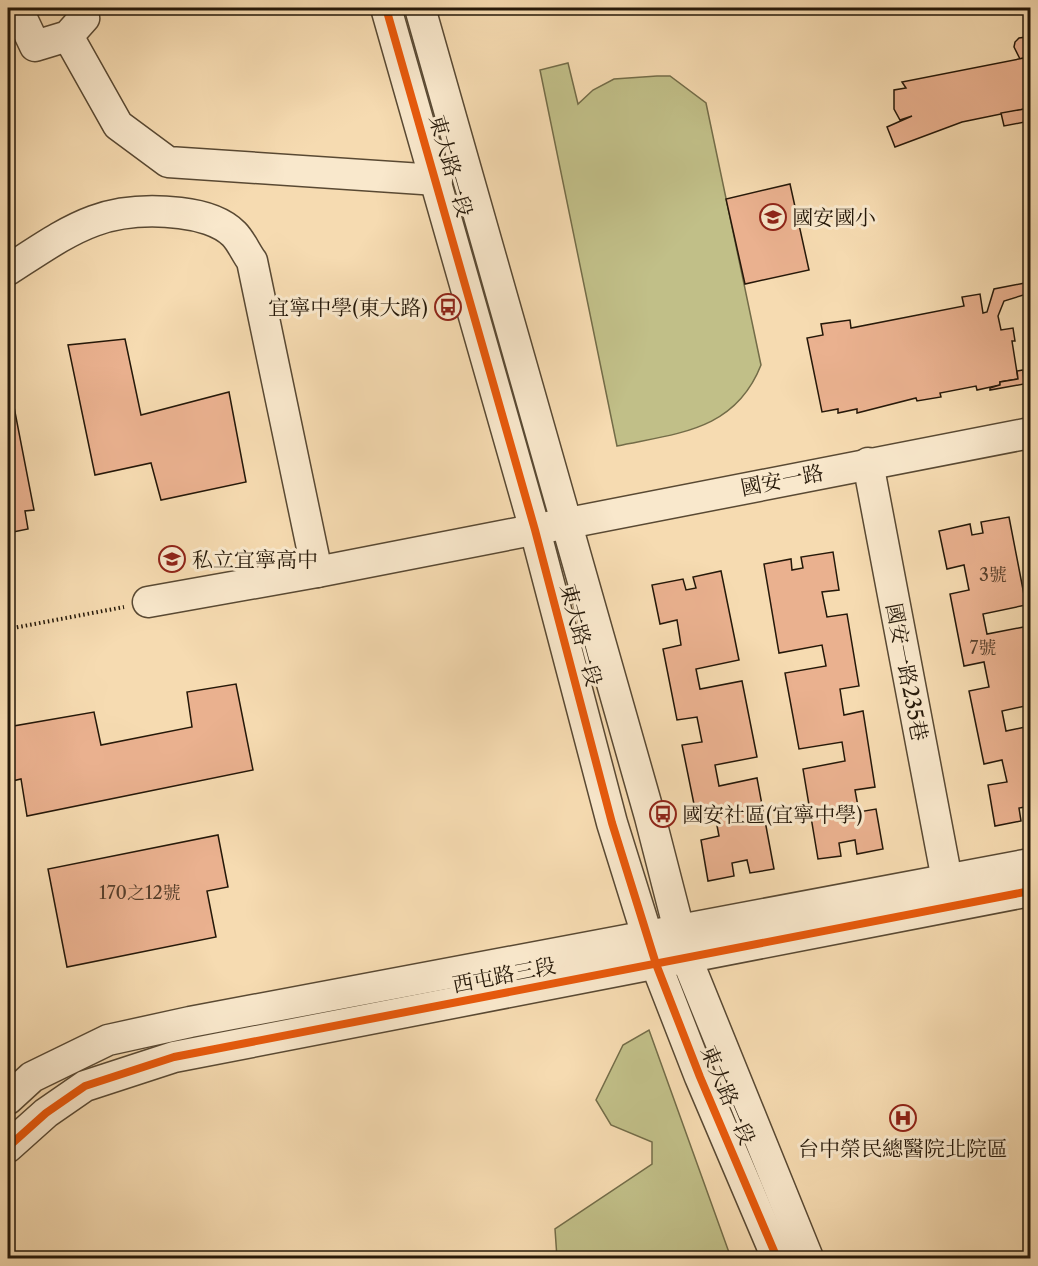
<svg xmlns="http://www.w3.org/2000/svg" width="1038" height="1266" viewBox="0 0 1038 1266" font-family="'Libre Caslon Text','Noto Serif TC',serif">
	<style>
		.green { fill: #c1bf88; stroke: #736c48; stroke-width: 1.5 }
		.building { fill: #eab18f; stroke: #251809; stroke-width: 1.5 }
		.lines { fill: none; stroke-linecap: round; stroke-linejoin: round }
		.minor-casing { stroke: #594933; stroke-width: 33 }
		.path { stroke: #251809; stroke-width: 4; stroke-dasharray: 1.5 3; stroke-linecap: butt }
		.minor { stroke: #f9e8cc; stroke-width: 30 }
		.cycleway-casing { stroke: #f9e8cc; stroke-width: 11 }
		.cycleway { stroke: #e8590c; stroke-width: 8 }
		.labels { text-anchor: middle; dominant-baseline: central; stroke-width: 6; stroke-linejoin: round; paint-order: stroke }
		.number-label { font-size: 18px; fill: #563e2a }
		.street-label { font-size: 21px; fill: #251809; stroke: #f9e8cc }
		.poi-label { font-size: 21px; fill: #251809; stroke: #f9e8cc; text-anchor: start }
	</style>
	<rect width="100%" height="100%" fill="#f6dbb1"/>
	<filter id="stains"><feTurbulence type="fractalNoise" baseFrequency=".00333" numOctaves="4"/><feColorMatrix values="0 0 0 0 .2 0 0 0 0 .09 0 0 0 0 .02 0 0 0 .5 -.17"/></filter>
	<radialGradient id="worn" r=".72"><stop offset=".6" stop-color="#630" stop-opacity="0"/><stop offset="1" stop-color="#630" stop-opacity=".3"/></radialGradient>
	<g class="green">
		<path d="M 568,63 L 578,104 L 593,90 L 614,79 L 657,76 L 670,76 L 706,103 L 761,365 C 735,431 678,433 617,446 L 540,70 Z"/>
		<polygon points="649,1030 731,1258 557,1258 555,1229 652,1164 652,1142 611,1125 596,1100 623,1045"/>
	</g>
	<g class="building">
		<polygon points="1026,37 1030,42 1029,57 1020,59 1014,47 1015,42 1019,38"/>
		<polygon points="1029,57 1030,108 962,122 895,147 887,127 912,116 900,120 894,109 894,90 906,88 902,82"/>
		<polygon points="1030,108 1030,121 1004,126 1001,113"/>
		<polygon points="790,184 809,270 745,284 726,199"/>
		<polygon points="1030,282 1030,293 1004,301 998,316 1001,330 1013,328 1015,341 1012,341 1018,379 1000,382 1000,385 977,390 976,386 940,393 941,397 917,401 916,398 857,413 857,409 838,413 838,409 822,412 807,338 823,335 821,324 850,320 851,328 964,306 962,297 980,294 983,313 987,312 994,289"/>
		<polygon points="1030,294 1030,323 1026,310 1025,297"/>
		<polygon points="125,339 141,415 229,392 246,482 161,500 151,463 95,475 68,345"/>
		<polygon points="1023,370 1024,384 990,390 990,388 1000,385 1000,382 1018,379 1017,371"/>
		<polygon points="8,376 34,510 25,511 28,529 8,533"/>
		<polygon points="1009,517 1026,605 983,614 987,634 1029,626 1030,705 1002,711 1006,731 1030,726 1030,806 1019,808 1021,821 995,826 988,785 1007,782 1002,760 984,764 969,691 989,687 984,662 964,666 950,594 969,590 964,565 947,569 939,531 970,524 972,535 983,533 981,522"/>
		<polygon points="833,552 839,590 822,592 827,617 847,614 859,686 840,689 844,715 863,711 875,787 855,790 859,812 876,809 883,849 857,854 855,840 839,843 841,856 818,859 803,769 845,761 842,742 799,749 785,673 826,666 822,645 779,653 764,564 791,559 792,570 803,568 801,557"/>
		<polygon points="721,571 739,660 696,669 700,689 742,681 757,757 715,765 719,786 757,778 774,869 750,873 747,860 732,863 734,876 708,881 701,840 719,836 715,815 697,819 682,745 702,742 697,717 677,720 663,649 681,645 677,620 660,624 652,585 683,579 686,590 696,588 693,577"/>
		<polygon points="236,684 253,770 27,816 21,779 8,782 8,727 94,712 101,745 192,727 187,692"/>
		<polygon points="218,835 228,887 207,891 216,937 67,967 48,869"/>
	</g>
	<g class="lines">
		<defs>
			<g id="minor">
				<polyline points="17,8 35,46 68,36 84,18 80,8"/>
				<polyline points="386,8 535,530 612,823 656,964 700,1077 777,1258"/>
				<polyline points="420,8 650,817 686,957 808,1258"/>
				<polyline points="68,36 118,125 168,162 437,180"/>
				<path d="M 8,270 C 70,230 102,204 180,213 C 198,215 221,221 234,234 C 241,241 246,253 252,261 L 317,572 L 1030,433"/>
				<polyline points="868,463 947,880"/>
				<polyline points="148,602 317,572"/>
				<polyline points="8,1099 32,1077 108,1040 190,1022 1030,864"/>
				<polyline points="8,1147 46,1113 85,1086 174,1057 1030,891"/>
			</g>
		</defs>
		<use href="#minor" class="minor-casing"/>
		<polyline class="path" points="8,629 124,607"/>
		<use href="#minor" class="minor"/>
		<defs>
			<g id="cycleway">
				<polyline points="386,8 535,530 612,823 656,964 700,1077 777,1258"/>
				<polyline points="8,1147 46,1113 85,1086 174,1057 1030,891"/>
			</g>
		</defs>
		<use href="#cycleway" class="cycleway-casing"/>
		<use href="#cycleway" class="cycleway"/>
	</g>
	<defs>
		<symbol id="school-ring" viewBox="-11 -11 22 22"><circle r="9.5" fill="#f9e8cc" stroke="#8f2418" stroke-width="1.5"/><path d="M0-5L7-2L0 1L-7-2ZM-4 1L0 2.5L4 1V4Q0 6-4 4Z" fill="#8f2418"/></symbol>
		<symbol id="bus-ring" viewBox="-11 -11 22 22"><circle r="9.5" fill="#f9e8cc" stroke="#8f2418" stroke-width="1.5"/><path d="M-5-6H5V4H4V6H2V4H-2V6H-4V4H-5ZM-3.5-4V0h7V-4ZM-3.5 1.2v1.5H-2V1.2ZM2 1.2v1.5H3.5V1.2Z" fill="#8f2418"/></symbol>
		<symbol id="hospital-ring" viewBox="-11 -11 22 22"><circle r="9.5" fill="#f9e8cc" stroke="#8f2418" stroke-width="1.5"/><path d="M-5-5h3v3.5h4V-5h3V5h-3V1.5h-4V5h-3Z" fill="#8f2418"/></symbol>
	</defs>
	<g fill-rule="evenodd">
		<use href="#school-ring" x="758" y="202" width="30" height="30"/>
		<use href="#bus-ring" x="433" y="292" width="30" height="30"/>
		<use href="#school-ring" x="157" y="544" width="30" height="30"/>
		<use href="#bus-ring" x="648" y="799" width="30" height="30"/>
		<use href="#hospital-ring" x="888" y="1103" width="30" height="30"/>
	</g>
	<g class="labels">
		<g class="number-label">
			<text x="993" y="575">3號</text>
			<text x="983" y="648">7號</text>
			<text x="140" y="893">170之12號</text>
		</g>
		<g class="street-label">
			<text transform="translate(451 166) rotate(74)">東大路一段</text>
			<text transform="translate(782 480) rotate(-11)">國安一路</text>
			<text transform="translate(581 635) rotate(75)">東大路一段</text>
			<text transform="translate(907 672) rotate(79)">國安一路235巷</text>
			<text transform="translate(504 975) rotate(-11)">西屯路三段</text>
			<text transform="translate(728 1095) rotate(67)">東大路一段</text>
		</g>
		<g class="poi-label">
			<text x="792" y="217">國安國小</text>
			<text x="428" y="307" text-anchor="end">宜寧中學(東大路)</text>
			<text x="192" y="559">私立宜寧高中</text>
			<text x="682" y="814">國安社區(宜寧中學)</text>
			<text x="903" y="1148" text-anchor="middle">台中榮民總醫院北院區</text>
		</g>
	</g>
	<rect width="1038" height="1266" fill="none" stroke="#f6dbb1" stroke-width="30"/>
	<rect x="9" y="9" width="1020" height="1248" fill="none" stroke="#251809" stroke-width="3"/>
	<rect x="15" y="15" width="1008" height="1236" fill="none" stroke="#251809" stroke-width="1.5"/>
	<rect width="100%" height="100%" filter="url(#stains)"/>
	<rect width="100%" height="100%" fill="url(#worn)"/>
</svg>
